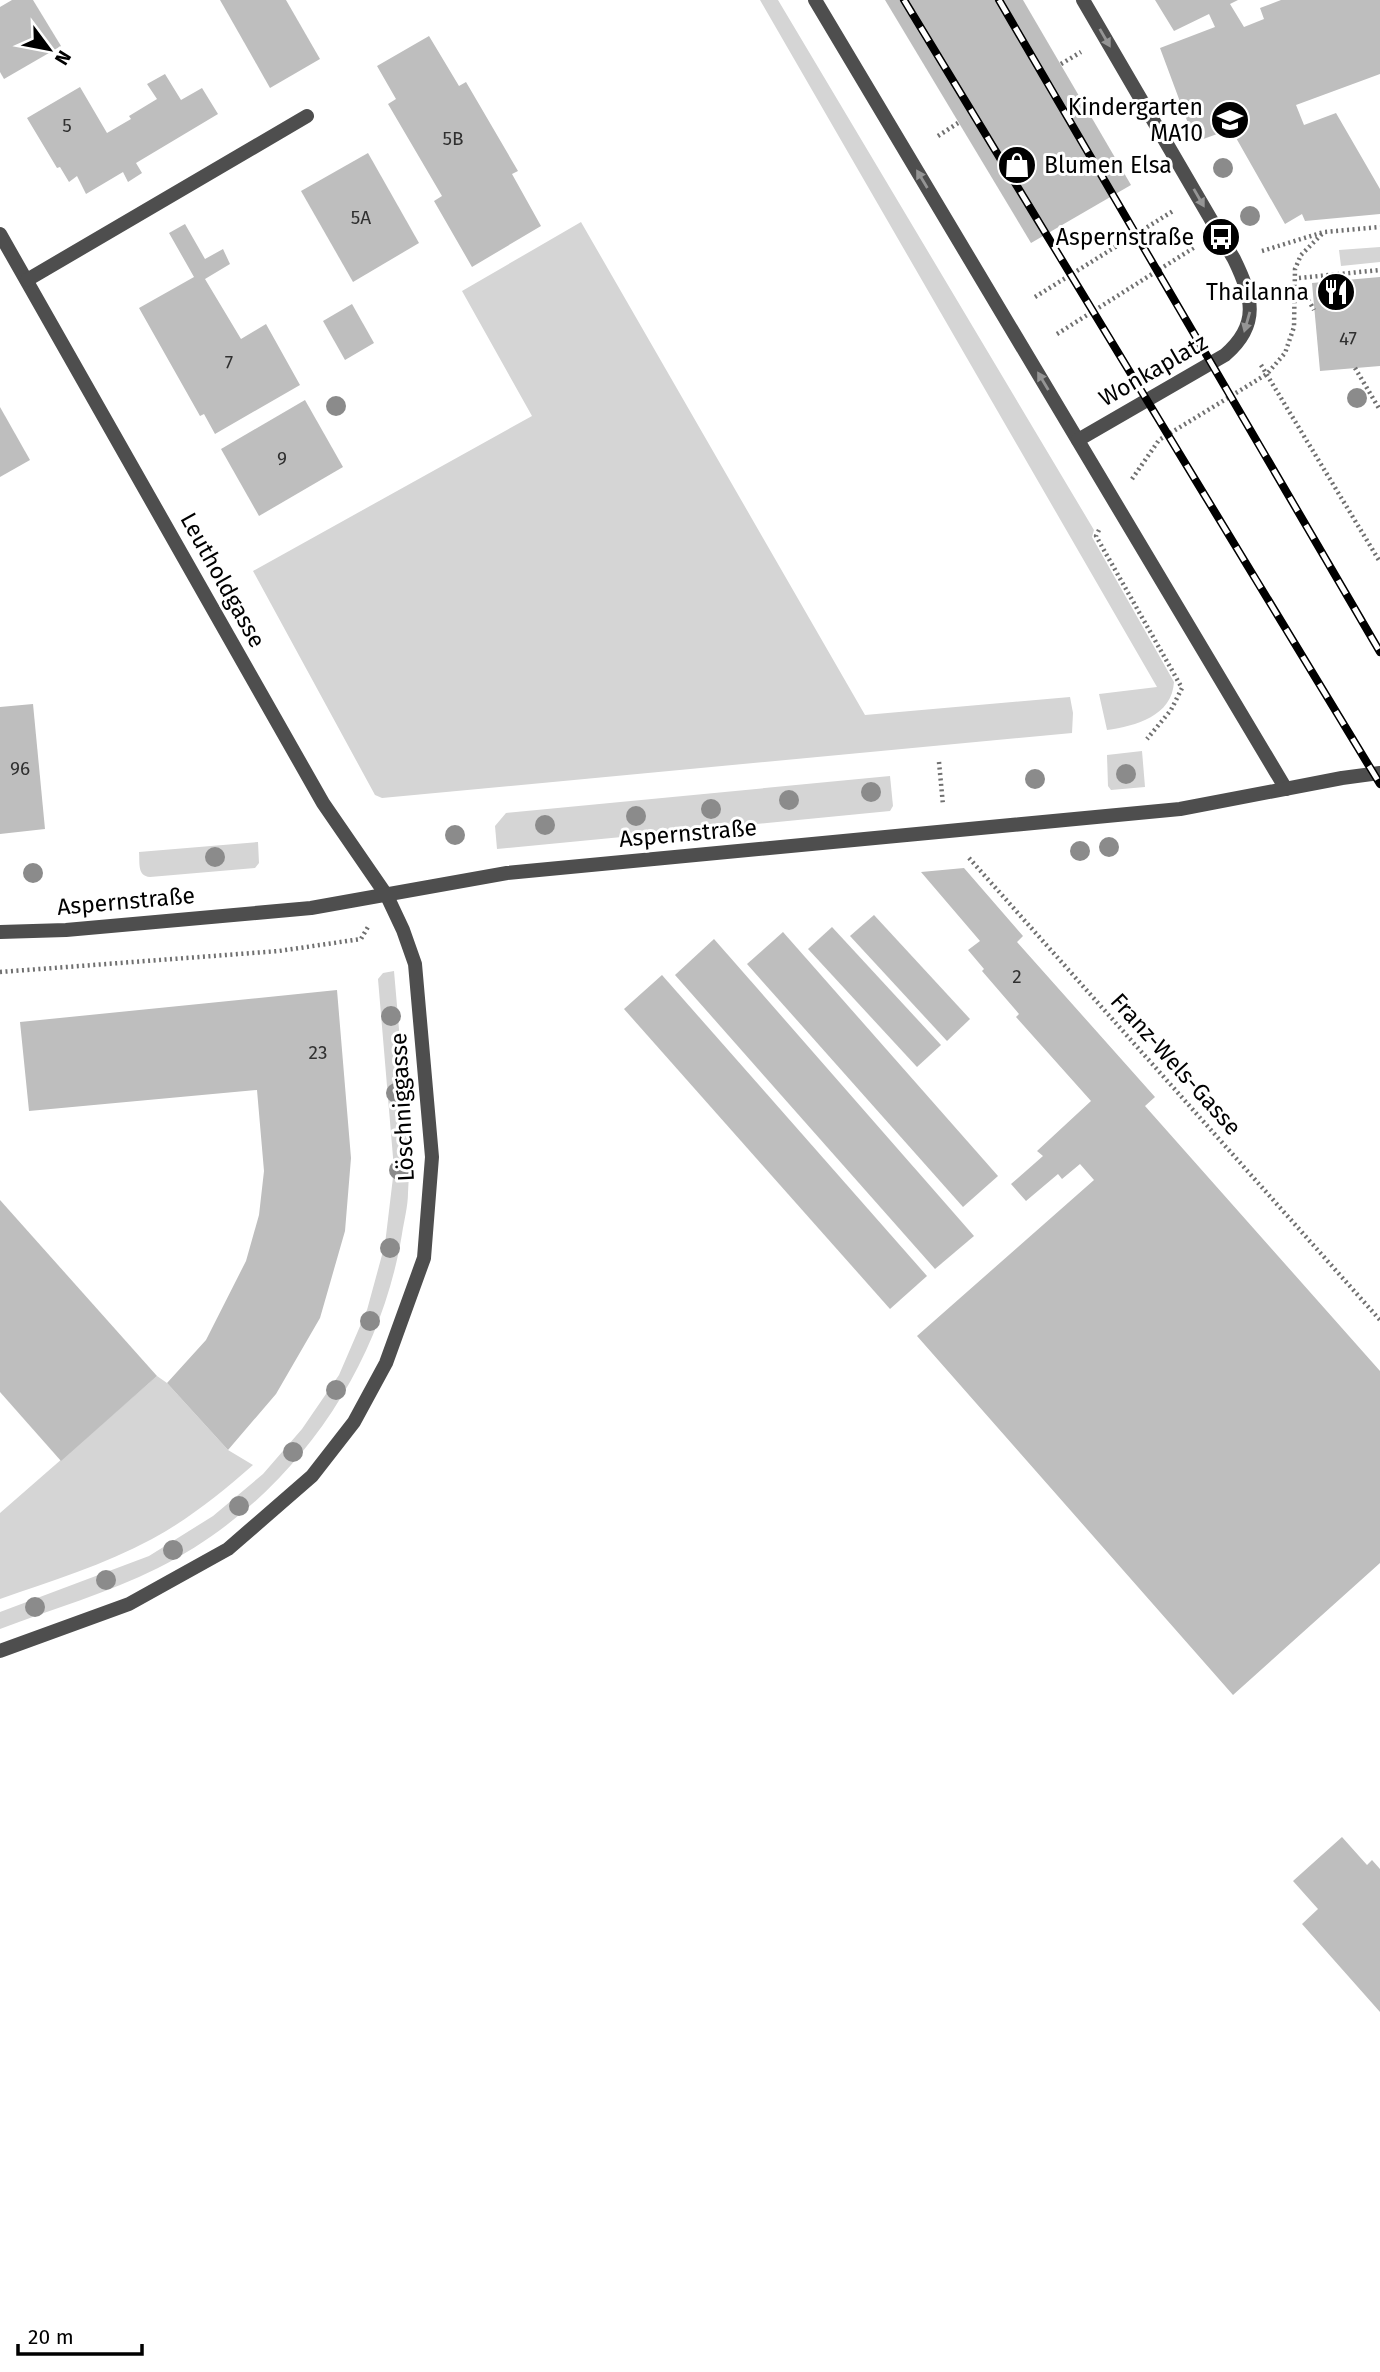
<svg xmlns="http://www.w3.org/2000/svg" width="1380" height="2372" viewBox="0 0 1380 2372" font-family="'Fira Sans',sans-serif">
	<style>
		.green { fill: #d5d5d5 }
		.building { fill: #bebebe }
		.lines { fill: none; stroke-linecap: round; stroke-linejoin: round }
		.path { stroke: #707070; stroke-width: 4.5; stroke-dasharray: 2 3.5; stroke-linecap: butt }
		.service { stroke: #4e4e4e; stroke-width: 14 }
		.minor { stroke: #4e4e4e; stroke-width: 14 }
		.tertiary { stroke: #4e4e4e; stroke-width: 14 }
		.rail-casing { stroke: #000; stroke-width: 8 }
		.rail { stroke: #fff; stroke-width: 5; stroke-dasharray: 16; stroke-linecap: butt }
		.tree { fill: #8b8b8b }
		.oneway { fill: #959595 }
		.labels { text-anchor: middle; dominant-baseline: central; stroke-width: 6; stroke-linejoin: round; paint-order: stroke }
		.number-label { font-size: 19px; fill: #303030 }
		.poi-label { font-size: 23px; fill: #000; stroke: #fff; text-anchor: end }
		.street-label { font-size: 23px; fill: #000; stroke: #fff }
	</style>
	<rect width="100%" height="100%" fill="#fff"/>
	<g class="green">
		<path d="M 760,0 L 778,0 L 1094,530 L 1092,537 L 1174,682 C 1172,716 1136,726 1107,730 L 1099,694 L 1157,687 Z"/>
		<polygon points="581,222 865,715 1070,697 1073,713 1072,733 382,798 375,795 253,571 532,416 462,291"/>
		<polygon points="1380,247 1380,262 1341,266 1339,250"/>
		<polygon points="1142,751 1145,787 1111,790 1108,786 1107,755"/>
		<polygon points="890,776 893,806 890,811 497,849 495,826 506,813"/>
		<path d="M 258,842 L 259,863 L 255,868 L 150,877 C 137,876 140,863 139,852 Z"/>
		<path d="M 394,971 C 398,1017 402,1062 405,1108 C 407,1136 410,1165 408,1193 C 408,1206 404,1221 402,1234 C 379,1375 286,1504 158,1568 C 108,1593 52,1609 0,1629 L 0,1612 L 149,1556 L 213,1516 L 263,1474 L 302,1429 L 339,1375 L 367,1310 L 385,1244 L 394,1169 L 378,979 L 383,973 Z"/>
		<path d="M 157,1376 L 167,1383 L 228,1450 L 253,1465 C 221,1493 189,1519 152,1539 C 104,1565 51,1581 0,1599 L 0,1513 Z"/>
	</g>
	<g class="building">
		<polygon points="12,0 33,0 61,46 4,79 0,72 0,7"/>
		<polygon points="220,0 286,0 320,59 270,88"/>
		<polygon points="885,0 1023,0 1131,185 1031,243"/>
		<polygon points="1155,0 1238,0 1230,4 1244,27 1264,19 1260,8 1281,0 1380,0 1380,74 1296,105 1304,125 1336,113 1380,189 1380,214 1305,221 1302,214 1285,224 1231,129 1195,142 1160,48 1215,27 1209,14 1174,31"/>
		<polygon points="429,36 459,86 466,82 518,171 512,174 541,226 472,267 434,201 442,196 388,104 396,99 377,66"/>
		<polygon points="165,74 181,100 202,88 218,114 136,163 142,173 128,182 123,172 86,194 77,176 69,182 60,167 57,168 27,118 80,87 107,133 131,119 129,116 157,99 147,84"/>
		<polygon points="368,153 419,243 353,282 301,191"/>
		<polygon points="185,224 205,259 223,249 230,264 205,279 241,339 266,324 300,385 215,434 204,414 200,416 139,308 194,277 169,233"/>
		<polygon points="1380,277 1380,366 1320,371 1312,283"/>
		<polygon points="352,304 374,343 345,360 323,321"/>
		<polygon points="305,400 343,467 259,516 221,449"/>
		<polygon points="0,407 30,460 0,477"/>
		<polygon points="33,704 45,829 0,834 0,707"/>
		<polygon points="964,868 1023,936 1017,942 1155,1097 1145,1106 1380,1371 1380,1563 1233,1695 917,1336 1094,1180 1080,1164 1062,1179 1058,1174 1026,1201 1011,1184 1043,1156 1037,1151 1091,1101 1016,1017 1019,1014 982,971 984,969 968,950 980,941 921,872"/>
		<polygon points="874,915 970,1019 947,1041 850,936"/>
		<polygon points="832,927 941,1045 917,1067 808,949"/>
		<polygon points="783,932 998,1176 963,1207 747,964"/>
		<polygon points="714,939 974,1236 935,1269 675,975"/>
		<polygon points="662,975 927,1276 890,1309 624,1009"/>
		<polygon points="337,990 351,1158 345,1231 320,1318 276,1394 228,1450 167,1383 206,1340 246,1261 259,1215 264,1171 257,1090 29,1111 20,1022"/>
		<polygon points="0,1200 157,1376 61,1461 0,1392"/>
		<polygon points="1342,1837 1367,1865 1372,1860 1380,1869 1380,2012 1302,1924 1318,1909 1293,1881"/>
	</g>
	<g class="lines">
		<g class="path">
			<polyline points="1061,64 1081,52"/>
			<polyline points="938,136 958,123"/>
			<polyline points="1262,251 1324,232 1380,227"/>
			<polyline points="1299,278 1380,270"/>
			<polyline points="1303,290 1314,310"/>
			<polyline points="1035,297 1173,211"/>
			<polyline points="1057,334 1195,247"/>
			<polyline points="1261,365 1380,562"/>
			<polyline points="1355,368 1380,410"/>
			<polyline points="1132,479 1159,440 1267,374 1285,353 1294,327 1295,269 1301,255 1324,232"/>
			<polyline points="1099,530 1096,536 1182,688 1171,710 1147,739"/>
			<polyline points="939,762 943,805"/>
			<polyline points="969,858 1380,1320"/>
			<polyline points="0,972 279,951 361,939 368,927"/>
		</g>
		<g class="service">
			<polyline points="815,0 1286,789"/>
			<path d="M 1078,440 L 1225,355 C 1261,324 1252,296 1234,259 L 1083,0"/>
		</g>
		<g class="minor">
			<polyline points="0,234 323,803 387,896 403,930 415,964 432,1157 424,1258 386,1363 354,1422 312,1476 228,1549 129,1604 0,1651"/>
			<polyline points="27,280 307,116"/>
		</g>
		<polyline class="tertiary" points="0,932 66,930 311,908 507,873 1180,809 1342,778 1380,773"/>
		<defs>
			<g id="rail">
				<polyline points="904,0 1380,784"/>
				<polyline points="999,0 1380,652"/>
			</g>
		</defs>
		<use href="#rail" class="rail-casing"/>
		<use href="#rail" class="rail"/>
	</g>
	<g class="tree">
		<circle cx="1223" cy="168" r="10"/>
		<circle cx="1250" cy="216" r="10"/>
		<circle cx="1357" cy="398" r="10"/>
		<circle cx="336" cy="406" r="10"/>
		<circle cx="1126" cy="774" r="10"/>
		<circle cx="1035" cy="779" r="10"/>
		<circle cx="871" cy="792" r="10"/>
		<circle cx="789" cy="800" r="10"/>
		<circle cx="711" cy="809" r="10"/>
		<circle cx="636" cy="816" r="10"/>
		<circle cx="545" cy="825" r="10"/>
		<circle cx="455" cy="835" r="10"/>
		<circle cx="1109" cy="847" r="10"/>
		<circle cx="1080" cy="851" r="10"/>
		<circle cx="215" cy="857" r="10"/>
		<circle cx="33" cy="873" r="10"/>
		<circle cx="391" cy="1016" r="10"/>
		<circle cx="396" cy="1093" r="10"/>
		<circle cx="399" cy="1170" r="10"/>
		<circle cx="390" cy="1248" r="10"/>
		<circle cx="370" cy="1321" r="10"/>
		<circle cx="336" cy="1390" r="10"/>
		<circle cx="293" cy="1452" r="10"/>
		<circle cx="239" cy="1506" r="10"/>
		<circle cx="173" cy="1550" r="10"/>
		<circle cx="106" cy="1580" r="10"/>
		<circle cx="35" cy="1607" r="10"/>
	</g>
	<defs><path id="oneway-solid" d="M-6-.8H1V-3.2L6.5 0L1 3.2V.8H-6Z" transform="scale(1.75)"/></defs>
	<g class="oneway">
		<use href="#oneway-solid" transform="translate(1105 38) rotate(60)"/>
		<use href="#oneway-solid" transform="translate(922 179) rotate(-121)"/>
		<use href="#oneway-solid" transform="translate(1199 198) rotate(60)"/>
		<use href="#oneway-solid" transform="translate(1247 322) rotate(106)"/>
		<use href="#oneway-solid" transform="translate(1043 381) rotate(-121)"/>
	</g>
	<defs>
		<symbol id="school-disc" viewBox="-11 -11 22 22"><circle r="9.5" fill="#000" stroke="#fff"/><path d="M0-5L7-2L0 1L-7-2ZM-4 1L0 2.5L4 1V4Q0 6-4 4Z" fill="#fff"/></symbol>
		<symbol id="shop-disc" viewBox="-11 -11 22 22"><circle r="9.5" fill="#000" stroke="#fff"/><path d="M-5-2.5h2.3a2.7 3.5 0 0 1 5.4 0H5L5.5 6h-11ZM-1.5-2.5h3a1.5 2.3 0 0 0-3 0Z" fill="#fff"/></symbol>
		<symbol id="bus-disc" viewBox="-11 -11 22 22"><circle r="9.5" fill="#000" stroke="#fff"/><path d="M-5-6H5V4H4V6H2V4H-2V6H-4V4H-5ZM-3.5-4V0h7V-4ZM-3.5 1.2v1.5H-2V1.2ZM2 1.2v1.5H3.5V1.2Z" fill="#fff"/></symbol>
		<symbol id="restaurant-disc" viewBox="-11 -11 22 22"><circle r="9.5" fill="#000" stroke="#fff"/><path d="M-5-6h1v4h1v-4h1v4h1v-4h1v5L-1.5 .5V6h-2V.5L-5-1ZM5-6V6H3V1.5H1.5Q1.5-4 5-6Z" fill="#fff"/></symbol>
	</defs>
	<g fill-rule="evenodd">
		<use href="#school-disc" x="1208" y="98" width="44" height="44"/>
		<use href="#shop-disc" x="995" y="143" width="44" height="44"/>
		<use href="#bus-disc" x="1199" y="215" width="44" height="44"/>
		<use href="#restaurant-disc" x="1314" y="270" width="44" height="44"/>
	</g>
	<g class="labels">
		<g class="number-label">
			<text x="67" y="125">5</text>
			<text x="453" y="138">5B</text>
			<text x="361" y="217">5A</text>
			<text x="1348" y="338">47</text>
			<text x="229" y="362">7</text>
			<text x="282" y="458">9</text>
			<text x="20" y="768">96</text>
			<text x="1017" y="976">2</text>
			<text x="318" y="1052">23</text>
		</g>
		<g class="poi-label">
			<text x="1203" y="107">Kindergarten<tspan x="1203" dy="26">MA10</tspan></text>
			<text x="1044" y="165" text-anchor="start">Blumen Elsa</text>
			<text x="1194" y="237">Aspernstraße</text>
			<text x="1309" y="292">Thailanna</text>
		</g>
		<g class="street-label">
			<text transform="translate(1153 370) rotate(-30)">Wonkaplatz</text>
			<text transform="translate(223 580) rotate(61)">Leutholdgasse</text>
			<text transform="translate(688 833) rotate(-5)">Aspernstraße</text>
			<text transform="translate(126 901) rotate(-5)">Aspernstraße</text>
			<text transform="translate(1176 1064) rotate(48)">Franz-Wels-Gasse</text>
			<text transform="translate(402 1107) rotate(-93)">Löschniggasse</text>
		</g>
	</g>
	<g transform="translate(49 49) rotate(122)" stroke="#ffffff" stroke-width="5" paint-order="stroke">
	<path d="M0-5L12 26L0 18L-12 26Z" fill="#000000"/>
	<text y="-10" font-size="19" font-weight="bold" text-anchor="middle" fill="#000000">N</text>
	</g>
	<path d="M18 2344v10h124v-10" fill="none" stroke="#000000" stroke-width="3.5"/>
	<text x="28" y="2344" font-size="21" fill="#000000" stroke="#ffffff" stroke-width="5" paint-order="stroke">20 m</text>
</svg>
